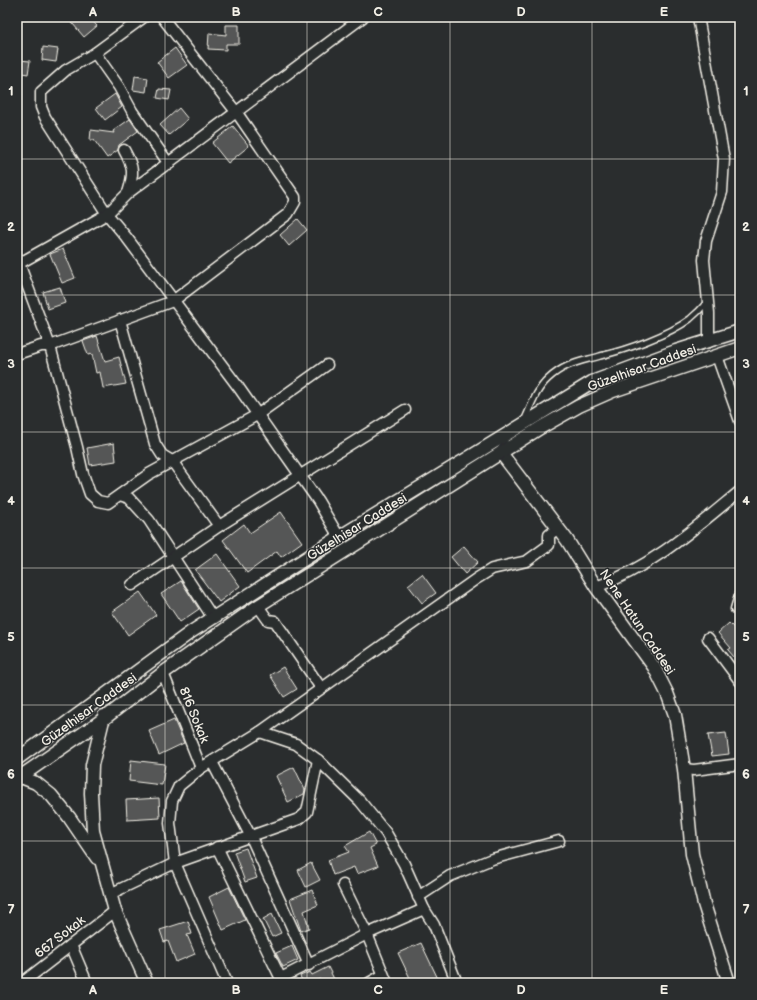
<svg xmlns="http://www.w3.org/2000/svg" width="757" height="1000" viewBox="0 0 757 1000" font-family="'Balsamiq Sans',sans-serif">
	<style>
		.building { fill: #555756; stroke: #f4f1e8 }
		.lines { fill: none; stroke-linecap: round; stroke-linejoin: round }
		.service-casing { stroke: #f4f1e8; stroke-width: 8 }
		.minor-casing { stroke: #f4f1e8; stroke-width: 13 }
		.tertiary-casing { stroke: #f4f1e8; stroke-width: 15 }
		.service { stroke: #2a2d2e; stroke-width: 5 }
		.minor { stroke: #2a2d2e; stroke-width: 10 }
		.tertiary { stroke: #2a2d2e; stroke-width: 12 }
		.grid { fill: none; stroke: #f4f1e8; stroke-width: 1; stroke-opacity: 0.55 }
		.labels { text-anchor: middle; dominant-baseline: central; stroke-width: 3; stroke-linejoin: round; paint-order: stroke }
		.street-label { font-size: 13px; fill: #f4f1e8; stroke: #2a2d2e }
		.neatline { fill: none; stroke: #f4f1e8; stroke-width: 1.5 }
		.grid-label { font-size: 13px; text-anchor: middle; font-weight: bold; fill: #f4f1e8 }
	</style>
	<rect width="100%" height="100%" fill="#2a2d2e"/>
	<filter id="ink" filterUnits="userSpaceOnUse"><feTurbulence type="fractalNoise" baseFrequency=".025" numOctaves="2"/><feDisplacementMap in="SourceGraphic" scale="8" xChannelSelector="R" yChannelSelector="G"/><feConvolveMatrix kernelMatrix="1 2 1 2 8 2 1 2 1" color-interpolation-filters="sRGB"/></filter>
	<g filter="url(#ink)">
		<g class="building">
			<polygon points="67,17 89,17 97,26 84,37"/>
			<polygon points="226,25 239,25 239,44 226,44 226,50 208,49 209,33 226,35"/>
			<polygon points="43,47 58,49 56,62 42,60"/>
			<polygon points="175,48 187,65 169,78 157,62"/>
			<polygon points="19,60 30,61 28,74 17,72"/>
			<polygon points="135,76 148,78 146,92 133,90"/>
			<polygon points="159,89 171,90 169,100 157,98"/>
			<polygon points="115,94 122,107 105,120 96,108"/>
			<polygon points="179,108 188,119 169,135 160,125"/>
			<polygon points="130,119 138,131 119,145 118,150 107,158 94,140 90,140 91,130 114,133 113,131"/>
			<polygon points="233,126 249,146 228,163 212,143"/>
			<polygon points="298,219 307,230 289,246 280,235"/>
			<polygon points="63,249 75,278 62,283 50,254"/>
			<polygon points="60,287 65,303 48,309 43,292"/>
			<polygon points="97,336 105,361 119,357 126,384 103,388 100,372 96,373 92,354 88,355 83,341"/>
			<polygon points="114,443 116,461 90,465 87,448"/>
			<polygon points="281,512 302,542 281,557 277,551 247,573 223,540 244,524 250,533"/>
			<polygon points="464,546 478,562 465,574 451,557"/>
			<polygon points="217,554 240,586 219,602 195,570"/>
			<polygon points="422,574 436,593 422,603 408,585"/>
			<polygon points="181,581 199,609 180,622 161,594"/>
			<polygon points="140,592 156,615 128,635 112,612"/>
			<polygon points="729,623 740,634 740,652 734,657 728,650 731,648 718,633"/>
			<polygon points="283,667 297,689 284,697 270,675"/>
			<polygon points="174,720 184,743 159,755 149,731"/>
			<polygon points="726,733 729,754 712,756 708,735"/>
			<polygon points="131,760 165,764 162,785 129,781"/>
			<polygon points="294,767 305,790 304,794 288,802 276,776"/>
			<polygon points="159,798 160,818 127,820 126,800"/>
			<polygon points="369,832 376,845 370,848 378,866 357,874 354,867 333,875 328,860 349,852 345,846"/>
			<polygon points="246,848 257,878 245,882 234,852"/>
			<polygon points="311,863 320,880 306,887 298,870"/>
			<polygon points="229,887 245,920 223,930 209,897"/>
			<polygon points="312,890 318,905 304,911 309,928 301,931 290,899"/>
			<polygon points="272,914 281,933 272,937 263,919"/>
			<polygon points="188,921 192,934 187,935 195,954 176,962 168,941 164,942 160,930"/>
			<polygon points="421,943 440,983 398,983 410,978 398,953"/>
			<polygon points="292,946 298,960 283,967 276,953"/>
			<polygon points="328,967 336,983 321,983 320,979 311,983 303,983 300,976 310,972 312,975"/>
		</g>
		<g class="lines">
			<defs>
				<path id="service" d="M 524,421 C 531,406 536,390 548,379 C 565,363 580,362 600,356 C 626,350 669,335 690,319 C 696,314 702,308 707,302"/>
				<g id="minor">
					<polyline points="144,17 95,53 66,70 41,92 41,107 45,117 107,214 127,238 239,388 318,501 339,537"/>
					<polyline points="698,17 724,159 722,192 706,241 704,260 709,313 709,342"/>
					<polyline points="95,53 119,87 132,111 169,164"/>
					<path d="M 124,150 C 134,168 134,173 128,193"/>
					<polyline points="17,258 50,346 77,447 83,474 90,494 98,501 108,503 149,474 257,415 327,365"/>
					<polyline points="20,263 107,214 128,193 363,17"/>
					<polyline points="120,320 155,444 162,455 172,461 219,526"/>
					<polyline points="17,354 41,346 50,346 173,301 288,214 295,202 295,197 237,113 162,17"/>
					<polyline points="717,356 740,421"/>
					<polyline points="120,495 129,498 149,520 213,618"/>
					<polyline points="132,585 219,526 405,410"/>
					<path d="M 596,587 C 652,567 695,528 740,491"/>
					<polyline points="740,596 736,609 740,612"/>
					<polyline points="258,606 268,620 275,621 321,688"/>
					<polyline points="708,638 740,681"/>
					<polyline points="163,673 201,768"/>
					<polyline points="260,732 296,744 318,760 360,801 386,833 404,864 424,909 434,925 457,983"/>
					<polyline points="212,762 250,835 309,965"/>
					<polyline points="684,769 694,770 740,764"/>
					<polyline points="217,847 283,983"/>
					<polyline points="343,885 367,934 387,983"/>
					<polyline points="110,894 175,863 299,819 307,812 318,760"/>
					<polyline points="418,897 450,876 492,859 559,841"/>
					<polyline points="71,945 87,983"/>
					<polyline points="281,978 367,934 424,909"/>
					<polyline points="22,983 115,911"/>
					<polyline points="227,983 175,863 170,823 172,801 179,786 201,768 260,732 476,579 492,569 527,561 549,545 549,535 558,528"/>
					<polyline points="369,983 383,975"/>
				</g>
				<g id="tertiary">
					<polyline points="506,447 501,453 567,540 596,587 654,667 667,693 675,715 684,769 692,854 704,904 729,983"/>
					<polyline points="104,716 92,765 91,793 93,831 115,911 147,983"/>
					<polyline points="17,759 191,632 339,537 592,382 676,351 740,331"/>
					<polyline points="17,772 21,777 36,783 51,795 69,817 97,858"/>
					<polyline points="17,779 105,718 163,673 258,606 540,428 579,406 613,391 740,348"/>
				</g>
			</defs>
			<use href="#service" class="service-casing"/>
			<use href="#minor" class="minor-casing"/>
			<use href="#tertiary" class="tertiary-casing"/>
			<use href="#service" class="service"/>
			<use href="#minor" class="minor"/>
			<use href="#tertiary" class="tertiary"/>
		</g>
	</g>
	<path class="grid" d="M 165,17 L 165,983M 307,17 L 307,983M 450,17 L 450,983M 592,17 L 592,983M 17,159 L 740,159M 17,295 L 740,295M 17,432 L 740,432M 17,568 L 740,568M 17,705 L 740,705M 17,841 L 740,841"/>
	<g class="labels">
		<g class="street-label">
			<text transform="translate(642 368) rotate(-20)">Güzelhisar Caddesi</text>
			<text transform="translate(357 527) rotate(-32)">Güzelhisar Caddesi</text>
			<text transform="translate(637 622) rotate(56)">Nene Hatun Caddesi</text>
			<text transform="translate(89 710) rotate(-36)">Güzelhisar Caddesi</text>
			<text transform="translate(194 715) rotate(68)">816 Sokak</text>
			<text transform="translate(60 937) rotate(-38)">667 Sokak</text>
		</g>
	</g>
	<rect width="757" height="1000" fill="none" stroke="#2a2d2e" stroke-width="44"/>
	<rect x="22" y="22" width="713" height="956" class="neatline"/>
	<g class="grid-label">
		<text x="93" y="16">A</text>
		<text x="236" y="16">B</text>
		<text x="378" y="16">C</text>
		<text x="521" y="16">D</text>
		<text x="664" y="16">E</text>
		<text x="11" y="95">1</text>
		<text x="746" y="95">1</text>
		<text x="11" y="231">2</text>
		<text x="746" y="231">2</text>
		<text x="11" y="368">3</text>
		<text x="746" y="368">3</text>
		<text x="11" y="505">4</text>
		<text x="746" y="505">4</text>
		<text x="11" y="641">5</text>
		<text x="746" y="641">5</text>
		<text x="11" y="778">6</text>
		<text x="746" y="778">6</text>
		<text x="11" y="914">7</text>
		<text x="746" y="914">7</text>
		<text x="93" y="994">A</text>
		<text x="236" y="994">B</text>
		<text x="378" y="994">C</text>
		<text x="521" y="994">D</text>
		<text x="664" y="994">E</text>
	</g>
</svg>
